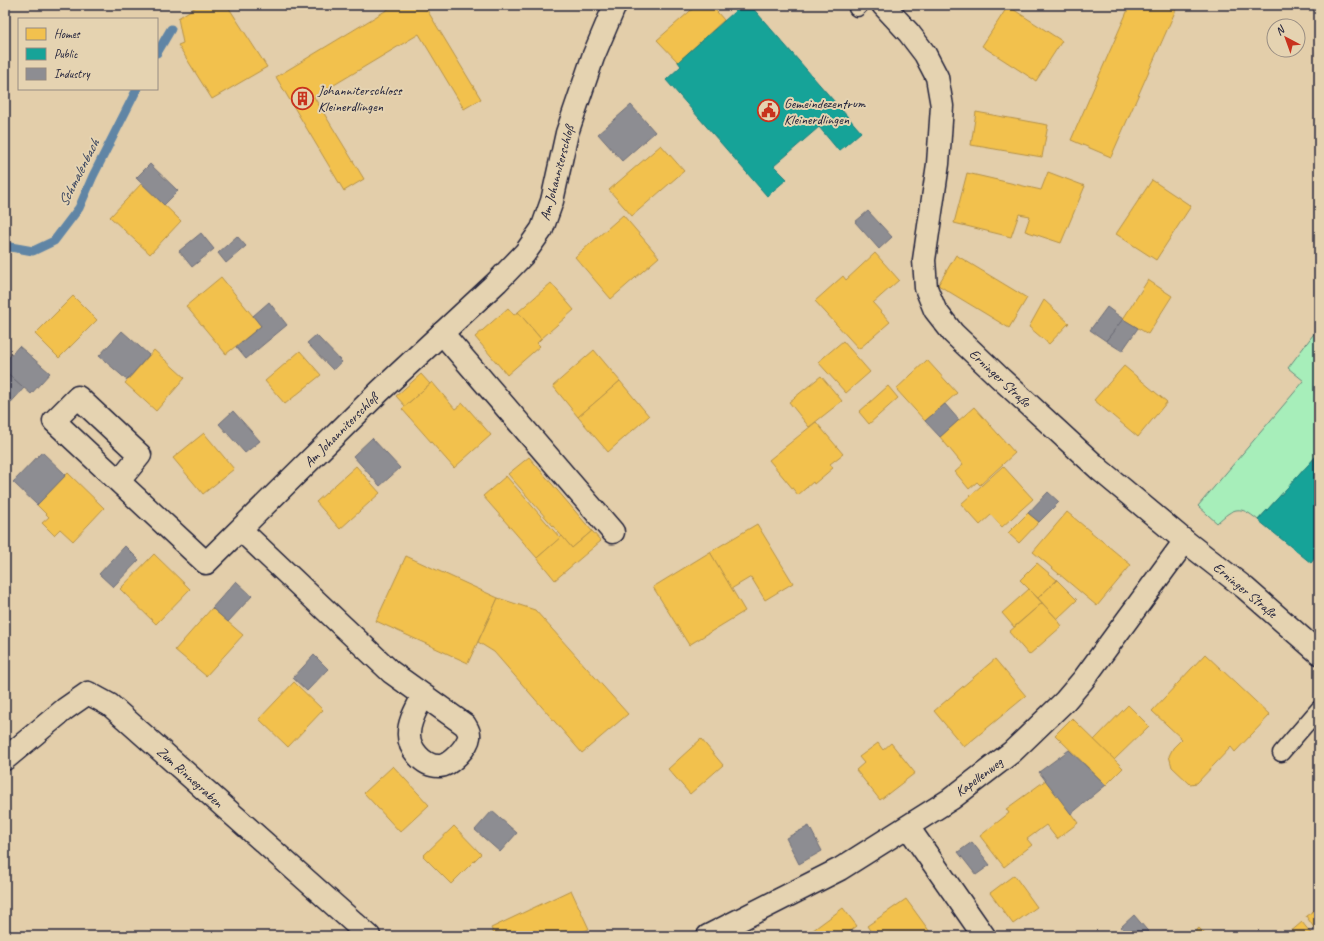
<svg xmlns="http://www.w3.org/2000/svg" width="1324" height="941" viewBox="0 0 1324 941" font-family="Caveat,sans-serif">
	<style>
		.green { fill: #a7eeba; stroke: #64887a }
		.homes { fill: #f2c14e; stroke: #b49148 }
		.public { fill: #17a398; stroke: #1a7c7c }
		.industry { fill: #8d8d92; stroke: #6d6d78 }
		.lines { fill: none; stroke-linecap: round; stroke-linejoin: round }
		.stream { stroke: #6185a5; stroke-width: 9 }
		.lane-casing { stroke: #22223b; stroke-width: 19 }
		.street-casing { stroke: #22223b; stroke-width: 25 }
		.secondary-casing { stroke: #22223b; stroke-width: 25 }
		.lane { stroke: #e5d3b1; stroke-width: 16 }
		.street { stroke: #e5d3b1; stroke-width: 22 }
		.secondary { stroke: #e5d3b1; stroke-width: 22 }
		.labels { text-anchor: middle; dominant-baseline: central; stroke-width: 4; stroke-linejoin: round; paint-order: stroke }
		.poi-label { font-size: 14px; fill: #22223b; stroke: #e5d3b1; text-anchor: start }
		.street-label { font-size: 14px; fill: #22223b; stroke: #e5d3b1 }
		.water-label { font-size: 15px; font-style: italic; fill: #37435e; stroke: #e5d3b1 }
	</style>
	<rect width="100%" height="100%" fill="#e3ceaa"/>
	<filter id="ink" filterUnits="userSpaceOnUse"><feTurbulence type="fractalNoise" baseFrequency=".025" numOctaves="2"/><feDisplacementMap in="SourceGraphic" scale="8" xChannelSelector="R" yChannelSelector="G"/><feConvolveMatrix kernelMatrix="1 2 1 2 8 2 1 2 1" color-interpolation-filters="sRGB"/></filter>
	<g filter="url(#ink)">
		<path class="green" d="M 1319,327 L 1319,453 L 1258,520 C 1240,505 1234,507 1217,523 L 1198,506 L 1304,381 L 1288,368 Z"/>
		<g class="homes">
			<polygon points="199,5 227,5 267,67 212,99 178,45 183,43 178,18"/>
			<polygon points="395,5 424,5 481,99 464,109 419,34 314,97 364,179 344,191 276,77"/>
			<polygon points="697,5 711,5 724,20 678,62 657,40"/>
			<polygon points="1130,5 1178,5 1111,157 1071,140"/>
			<polygon points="1008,6 1062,41 1036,81 982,46"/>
			<polygon points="976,112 1048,125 1042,157 971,145"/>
			<polygon points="661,145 684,171 632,216 609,190"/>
			<polygon points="1048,172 1085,186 1061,243 1025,231 1030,216 1019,214 1011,237 954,223 967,173 1041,190"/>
			<polygon points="1152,180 1191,206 1156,260 1116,234"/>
			<polygon points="142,183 181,221 150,254 110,217"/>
			<polygon points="623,215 659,257 611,299 575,257"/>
			<polygon points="875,253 899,280 873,303 890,322 859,349 815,301 843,276 846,280"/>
			<polygon points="956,255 1027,298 1009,328 938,285"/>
			<polygon points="221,277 261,326 226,354 186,306"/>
			<polygon points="1148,280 1172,296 1148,334 1123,319"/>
			<polygon points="551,283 574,310 541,339 518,312"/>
			<polygon points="73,296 97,320 59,358 35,334"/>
			<polygon points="1044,300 1069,323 1049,344 1029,327"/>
			<polygon points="508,308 514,315 518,312 541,339 537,343 540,346 507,375 475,337"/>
			<polygon points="843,341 870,372 846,393 818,362"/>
			<polygon points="154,350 185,378 156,411 125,383"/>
			<polygon points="594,350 620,381 578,417 553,386"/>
			<polygon points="300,351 321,375 285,404 265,381"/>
			<polygon points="927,360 957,393 925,421 896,389"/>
			<polygon points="1124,366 1167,402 1138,437 1094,400"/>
			<polygon points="421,374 430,384 405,406 396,396"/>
			<polygon points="821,376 842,401 809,427 789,402"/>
			<polygon points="620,381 649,416 608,452 578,417"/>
			<polygon points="432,382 455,409 463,403 491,435 454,468 402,409"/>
			<polygon points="888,386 898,398 869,424 859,412"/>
			<polygon points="974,407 1015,453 980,485 977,482 969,489 955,472 963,465 940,437"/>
			<polygon points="816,422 843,454 830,464 833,468 814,484 813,482 798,495 769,460"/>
			<polygon points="204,433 234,469 203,494 173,458"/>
			<polygon points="529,457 592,531 572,548 508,474"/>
			<polygon points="356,466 380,493 340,529 316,502"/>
			<polygon points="1003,466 1033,499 1002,527 991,515 980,525 961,504"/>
			<polygon points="68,473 104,508 73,541 60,529 54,535 42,523 49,517 37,505"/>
			<polygon points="506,476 560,538 537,558 483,496"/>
			<polygon points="1067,512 1131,565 1097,606 1033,552"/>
			<polygon points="1028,513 1039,522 1019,543 1008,533"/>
			<polygon points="757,524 793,583 765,600 751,577 731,589 710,552"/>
			<polygon points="592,531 601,541 555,580 537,558 562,536 572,548"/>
			<polygon points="710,552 745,611 689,645 653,587"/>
			<polygon points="154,554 190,589 156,624 120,589"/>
			<polygon points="406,556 498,598 468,663 376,621"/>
			<polygon points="1037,563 1057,580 1038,598 1020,580"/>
			<polygon points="1057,580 1077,600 1057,619 1038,598"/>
			<polygon points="1029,589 1042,603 1014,627 1002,613"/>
			<polygon points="498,598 535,610 628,714 582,753 494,652 478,642"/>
			<polygon points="1042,603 1057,619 1062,626 1029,655 1009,632"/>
			<polygon points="212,608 243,635 206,676 175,650"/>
			<polygon points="1205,654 1270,715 1235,752 1231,747 1197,783 1190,784 1172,767 1169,756 1173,748 1182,739 1152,711"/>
			<polygon points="995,659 1026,696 964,747 934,711"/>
			<polygon points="294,682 323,710 288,747 259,719"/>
			<polygon points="1128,705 1149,726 1114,760 1094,740"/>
			<polygon points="1072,718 1123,768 1106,785 1055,735"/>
			<polygon points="701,739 723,765 690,794 668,769"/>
			<polygon points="878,743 883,750 891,743 915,773 880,800 856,770 864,763 859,757"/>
			<polygon points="393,766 429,805 400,832 364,793"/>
			<polygon points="1046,780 1078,823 1057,839 1046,825 1027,839 1032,845 1004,867 980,836 1009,813 1006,809"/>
			<polygon points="454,826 481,854 451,884 423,856"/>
			<polygon points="1014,875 1037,907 1013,924 990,893"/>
			<polygon points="571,890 589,929 574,936 495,936 491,928"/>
			<polygon points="906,899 933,936 874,936 867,926"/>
			<polygon points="1319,907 1319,926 1315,929 1306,916"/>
			<polygon points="843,908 857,926 844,936 805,936"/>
			<polygon points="1302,922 1313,936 1291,936 1289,933"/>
			<polygon points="1199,928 1207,936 1190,936"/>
		</g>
		<g class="public">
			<polygon points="742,5 750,5 861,132 839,151 819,127 774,166 787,179 767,196 666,80 681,66 678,62"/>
			<polygon points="1319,453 1319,553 1311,563 1258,520"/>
		</g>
		<g class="industry">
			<polygon points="631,105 655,132 622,161 598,134"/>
			<polygon points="150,164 178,191 164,205 136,178"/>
			<polygon points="868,211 892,237 879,249 855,222"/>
			<polygon points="201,233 214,249 192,267 179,251"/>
			<polygon points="237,236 246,246 226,263 218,253"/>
			<polygon points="269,302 287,325 246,359 236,347 261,326 253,316"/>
			<polygon points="1107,307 1123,319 1106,341 1090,330"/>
			<polygon points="1123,319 1138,328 1122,351 1106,341"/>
			<polygon points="122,331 149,355 127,380 99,356"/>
			<polygon points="316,335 342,362 333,370 307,343"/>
			<polygon points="19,346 50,373 31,394 5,371 5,362"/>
			<polygon points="5,371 24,388 5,409"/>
			<polygon points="945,404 959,420 940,437 925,421"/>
			<polygon points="233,411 260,441 245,453 219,424"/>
			<polygon points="372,438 400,468 380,486 353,456"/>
			<polygon points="42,452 66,475 37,505 13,482"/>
			<polygon points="1048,492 1059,502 1039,522 1028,513"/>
			<polygon points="125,546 139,560 113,587 99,574"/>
			<polygon points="236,581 252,596 228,622 212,608"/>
			<polygon points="314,655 328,669 307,691 293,678"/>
			<polygon points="1069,750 1106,785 1071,814 1039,772"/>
			<polygon points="492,811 517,833 500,852 475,830"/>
			<polygon points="809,826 822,851 799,864 786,838"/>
			<polygon points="972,842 990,865 976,875 958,852"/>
			<polygon points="1134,915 1152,936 1129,936 1121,927"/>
		</g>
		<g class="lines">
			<g class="stream">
				<polyline points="157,53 171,29"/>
				<polyline points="5,246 33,251 54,241 79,208 93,176 137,89"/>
			</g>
			<defs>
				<g id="lane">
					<polyline points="857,8 860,5"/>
					<polyline points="1281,753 1319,709"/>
				</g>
				<g id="street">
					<polyline points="442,333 613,532"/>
					<polyline points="119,481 140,455 78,397 54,421 206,563 380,391 497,282 525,253 542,229 552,201 567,133 593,57 615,5"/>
					<path d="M 241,530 L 391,672 L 465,725 C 467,729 470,732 469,737 C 468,746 450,766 440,766 C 423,767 408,748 409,733 C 409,720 418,707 423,695"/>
					<polyline points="5,759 65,709 88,693 110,705 369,936"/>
					<polyline points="908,827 984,936"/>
					<polyline points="708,936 840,869 951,799 1012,752 1065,701 1083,680 1185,541"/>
				</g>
				<polyline id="secondary" points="883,5 909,33 925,54 937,77 942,106 938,164 924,260 926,288 935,310 953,333 999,377 1100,470 1185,541 1245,588 1319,653"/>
			</defs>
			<use href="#lane" class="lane-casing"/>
			<use href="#street" class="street-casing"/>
			<use href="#secondary" class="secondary-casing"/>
			<use href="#lane" class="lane"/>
			<use href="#street" class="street"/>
			<use href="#secondary" class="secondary"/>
		</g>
	</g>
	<defs>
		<symbol id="building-ring" viewBox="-11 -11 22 22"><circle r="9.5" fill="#e5d3b1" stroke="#c8321e" stroke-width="1.5"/><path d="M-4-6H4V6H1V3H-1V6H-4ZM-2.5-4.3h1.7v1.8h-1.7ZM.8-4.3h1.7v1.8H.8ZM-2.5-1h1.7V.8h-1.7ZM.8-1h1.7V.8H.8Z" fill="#c8321e"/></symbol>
		<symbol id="civic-ring" viewBox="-11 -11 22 22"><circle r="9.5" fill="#e5d3b1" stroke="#c8321e" stroke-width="1.5"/><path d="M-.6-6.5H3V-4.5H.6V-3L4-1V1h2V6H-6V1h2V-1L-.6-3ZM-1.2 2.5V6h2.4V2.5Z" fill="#c8321e"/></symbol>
	</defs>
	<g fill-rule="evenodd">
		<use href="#building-ring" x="290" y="86" width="25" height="25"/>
		<use href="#civic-ring" x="756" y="98" width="25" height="25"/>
	</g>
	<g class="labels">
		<g class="poi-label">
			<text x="318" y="90">Johanniterschloss<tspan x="318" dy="16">Kleinerdlingen</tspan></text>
			<text x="784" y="103">Gemeindezentrum<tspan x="784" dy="16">Kleinerdlingen</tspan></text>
		</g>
		<g class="street-label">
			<text transform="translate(557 173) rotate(-75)">Am Johanniterschloß</text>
			<text transform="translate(1000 378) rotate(43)">Erninger Straße</text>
			<text transform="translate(341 430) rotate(-45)">Am Johanniterschloß</text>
			<text transform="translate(1245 590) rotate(40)">Erninger Straße</text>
			<text transform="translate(190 777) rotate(42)">Zum Rinnegraben</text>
			<text transform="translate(979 777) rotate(-37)">Kapellenweg</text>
		</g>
		<g class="water-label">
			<text transform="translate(79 173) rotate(-63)">Schmalenbach</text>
		</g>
	</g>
	<rect width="1324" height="941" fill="none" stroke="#e5d3b1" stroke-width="20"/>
	<rect x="10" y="10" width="1304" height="921" fill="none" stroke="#22223b" stroke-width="1.5" filter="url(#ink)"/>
	<rect x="18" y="18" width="140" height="72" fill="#e5d3b1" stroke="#978c82"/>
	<rect x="26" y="28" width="20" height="12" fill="#f2c14e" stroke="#978c82"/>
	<text x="54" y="38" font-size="12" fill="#22223b">Homes</text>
	<rect x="26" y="48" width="20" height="12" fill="#17a398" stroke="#978c82"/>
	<text x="54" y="58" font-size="12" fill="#22223b">Public</text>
	<rect x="26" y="68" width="20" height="12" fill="#8d8d92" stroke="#978c82"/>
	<text x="54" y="78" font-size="12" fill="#22223b">Industry</text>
	<g transform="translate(1286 38) rotate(319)"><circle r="19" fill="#e5d3b1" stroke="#978c82"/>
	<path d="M0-3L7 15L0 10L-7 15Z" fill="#c8321e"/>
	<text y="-6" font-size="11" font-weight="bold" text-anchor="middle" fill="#22223b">N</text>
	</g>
</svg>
